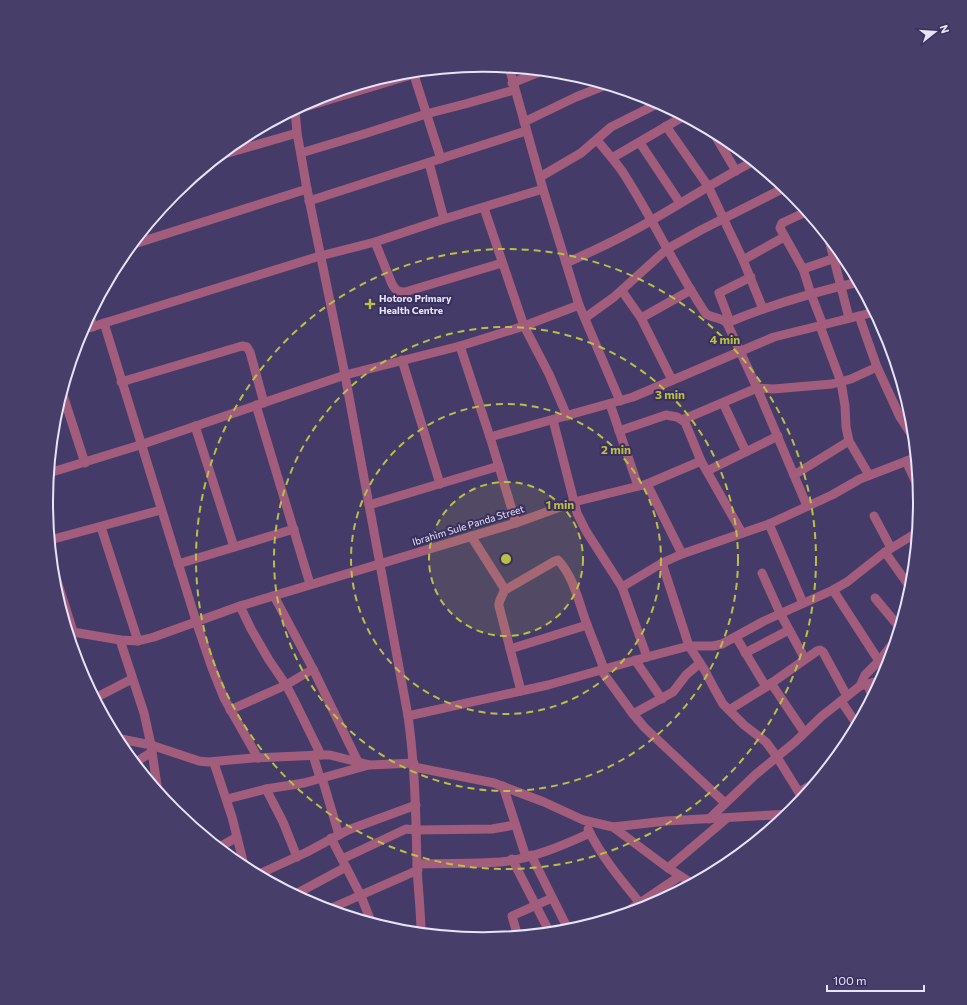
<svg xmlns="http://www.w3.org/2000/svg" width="967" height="1005" viewBox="0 0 967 1005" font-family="Commissioner,sans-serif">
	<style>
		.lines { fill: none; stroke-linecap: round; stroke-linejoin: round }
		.minor { stroke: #a25c7c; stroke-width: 9 }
		.ring { fill: none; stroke: #bac045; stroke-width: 2; stroke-dasharray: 7 5 }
		.poi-dot { fill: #bac045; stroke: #3a305d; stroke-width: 1.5 }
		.labels { text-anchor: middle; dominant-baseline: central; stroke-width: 4; stroke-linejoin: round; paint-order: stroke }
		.poi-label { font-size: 10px; font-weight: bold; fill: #e6e3fa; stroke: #3a305d; text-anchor: start }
		.street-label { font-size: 10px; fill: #e6e3fa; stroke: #3a305d }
		.rim { fill: none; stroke: #e6e3fa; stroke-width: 2 }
		.centre { fill: #bac045; stroke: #3a305d; stroke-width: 2 }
		.ring-label { font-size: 12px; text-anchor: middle; font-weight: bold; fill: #bac045; stroke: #3a305d; stroke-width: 4; stroke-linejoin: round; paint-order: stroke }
	</style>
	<rect width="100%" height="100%" fill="#443b69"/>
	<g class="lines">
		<g class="minor">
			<polyline points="509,67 543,189 579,305 620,401"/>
			<polyline points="413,72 441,159"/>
			<polyline points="512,83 542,71"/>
			<path d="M 295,109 L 297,133 L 307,189 L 345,375 L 408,716 C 415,766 416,816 417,866 C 418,889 421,911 421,934"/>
			<polyline points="295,110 424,71"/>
			<polyline points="524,122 576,97 606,85"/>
			<polyline points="666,126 708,186 743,260 763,309"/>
			<polyline points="713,132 736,171"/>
			<path d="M 597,140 C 605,150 614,160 622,171 C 652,217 675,268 706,314 C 712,318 721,317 727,323 L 757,388 L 773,389 L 832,384 L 851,379 L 877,367 L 900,417 L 915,440"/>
			<polyline points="640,143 680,203"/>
			<polyline points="301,153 364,134 426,114 465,104 514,90"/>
			<polyline points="221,155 297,133"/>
			<polyline points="612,158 684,116"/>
			<polyline points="429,163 444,219"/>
			<polyline points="540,177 581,153 611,127 659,103"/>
			<polyline points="309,201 526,131"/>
			<polyline points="484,208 524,326 549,374 567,416"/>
			<polyline points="808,211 782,223 780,228 803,269 811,294 823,325"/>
			<polyline points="828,236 849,318"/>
			<path d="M 375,242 L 392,284 C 396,291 398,292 405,292 L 502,263"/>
			<polyline points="131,245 307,189"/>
			<polyline points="743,260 784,237"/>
			<path d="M 566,263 C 596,250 625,236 654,219 C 687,200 719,179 754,161"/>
			<polyline points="803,269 844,255"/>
			<polyline points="622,291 641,318 672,380"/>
			<polyline points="90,316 93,327"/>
			<polyline points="859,316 877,367"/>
			<polyline points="585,318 614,297 667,249 701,230 786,187"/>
			<polyline points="641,318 691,290"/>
			<polyline points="730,322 719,293 751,277"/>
			<polyline points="104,323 196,621 212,668 224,698 258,758"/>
			<path d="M 727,323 C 770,305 814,292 859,282"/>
			<polyline points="820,326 841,382 845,406 846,427 849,441 869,475"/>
			<polyline points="82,330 320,256 375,242 441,220 543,189"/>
			<polyline points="460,346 490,437 516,523"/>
			<polyline points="402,360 440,484"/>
			<polyline points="121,382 242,346 247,347 250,352 264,403"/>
			<polyline points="62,392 85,463"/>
			<polyline points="723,403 746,452"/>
			<polyline points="610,404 638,486"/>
			<polyline points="256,405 310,584"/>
			<polyline points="553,420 577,513 586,531 622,587 647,657"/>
			<polyline points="682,420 757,388 807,506"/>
			<polyline points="195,426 234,547"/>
			<polyline points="619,431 666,415 677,417 685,422 701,461 742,533"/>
			<polyline points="490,437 633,397 774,337 875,312"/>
			<polyline points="906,461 920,491"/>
			<polyline points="707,471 778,436"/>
			<polyline points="49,473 140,445 345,375 460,346 524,326 579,305"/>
			<polyline points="794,475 849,441"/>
			<polyline points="647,484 682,554"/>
			<polyline points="369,505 499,466"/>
			<polyline points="874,516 891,548"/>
			<polyline points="769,524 803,603"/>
			<polyline points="101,527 138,641"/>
			<path d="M 471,536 L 504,588 C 505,595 498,599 499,606 L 521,691"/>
			<polyline points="50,540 161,510"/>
			<polyline points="885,552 912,590"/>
			<polyline points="662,563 689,646 704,669 715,690 723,704 744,725 766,742 777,757 803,799"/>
			<polyline points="178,564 294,529"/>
			<polyline points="52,565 73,631"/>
			<polyline points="762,573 780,613 805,659"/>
			<polyline points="622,587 662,563 682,554 769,524 832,495 860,479 917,457"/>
			<path d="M 505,590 L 555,561 L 558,560 C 573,576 578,599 585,619 C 591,636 598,652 604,669"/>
			<polyline points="833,590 879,661"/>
			<polyline points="274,596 313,669 358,762"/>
			<polyline points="875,598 900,628"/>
			<polyline points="240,606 251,629 269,660 286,685 294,700 321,755"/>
			<polyline points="67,631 120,640 138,641 154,637 240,606 516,523 574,502 647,484 701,461"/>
			<polyline points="736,637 766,687"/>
			<polyline points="120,640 144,713 151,745 158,792"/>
			<polyline points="510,649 587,625"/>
			<polyline points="745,653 789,630"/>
			<polyline points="635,660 662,699"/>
			<polyline points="601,670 633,714 645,728 725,803"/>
			<polyline points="771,683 804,732"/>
			<polyline points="867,684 873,697"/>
			<polyline points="860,686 882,680"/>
			<polyline points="95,699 99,696 132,679"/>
			<polyline points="841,701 858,726"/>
			<polyline points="230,710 286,685 313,669"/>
			<polyline points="729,710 766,687 817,651 820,650 823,652 847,696"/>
			<polyline points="633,714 673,692 686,675 700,663"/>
			<polyline points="408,716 548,685 647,657 689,646 713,646 722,644 764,621 833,590 847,582 885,552 918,532"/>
			<polyline points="116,738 151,745 199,761 208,762 253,758 321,755 330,755 370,765 414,763"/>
			<polyline points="313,755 320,778"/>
			<polyline points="134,763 152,752"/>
			<polyline points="214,763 232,817 245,869"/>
			<polyline points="414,767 494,783 544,802 583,820 613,827 668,868 693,884"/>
			<polyline points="322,778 339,835"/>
			<polyline points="503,786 526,857"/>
			<polyline points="266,789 283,822 297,857"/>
			<polyline points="799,792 817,782"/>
			<polyline points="227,799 266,789 304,783 369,765"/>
			<polyline points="709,819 755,775 795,742 822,716 860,686 865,675 879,661 898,637"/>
			<polyline points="613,827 666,821 791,814"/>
			<path d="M 588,829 C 601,856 621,880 640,903"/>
			<polyline points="331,838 361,896 372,924"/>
			<polyline points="218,848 237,837"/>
			<polyline points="531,855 569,931"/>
			<polyline points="342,859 406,829 416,830 492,829 515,825"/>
			<polyline points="512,859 550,933"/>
			<path d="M 417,864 C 445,863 473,864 500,862 C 531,859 562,846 590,833"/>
			<polyline points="668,868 727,818"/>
			<polyline points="257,875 307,852 348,830 416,805"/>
			<polyline points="294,895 346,867"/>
			<polyline points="327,910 418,870"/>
			<polyline points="622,915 680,876"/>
			<polyline points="518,937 512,916 552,898"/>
		</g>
	</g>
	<circle cx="506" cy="559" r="77" fill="#bac045" fill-opacity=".12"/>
	<g class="ring">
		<circle cx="506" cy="559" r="77"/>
		<circle cx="506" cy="559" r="155"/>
		<circle cx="506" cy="559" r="232"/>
		<circle cx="506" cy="559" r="310"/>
	</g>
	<path class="poi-dot" d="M368 298h4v4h4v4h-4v4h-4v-4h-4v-4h4z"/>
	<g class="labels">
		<g class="poi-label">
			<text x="379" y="298">Hotoro Primary<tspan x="379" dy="12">Health Centre</tspan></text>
		</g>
		<g class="street-label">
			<text transform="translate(468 525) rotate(-17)">Ibrahim Sule Panda Street</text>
		</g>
	</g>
	<path d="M0 0H967V1005H0ZM53 502a430 430 0 1 1 860 0a430 430 0 1 1-860 0Z" fill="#483e6a" fill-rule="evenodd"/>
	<path class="rim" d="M53 502a430 430 0 1 1 860 0a430 430 0 1 1-860 0Z"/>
	<circle cx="506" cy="559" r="6" class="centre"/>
	<g class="ring-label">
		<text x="725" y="344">4 min</text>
		<text x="670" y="399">3 min</text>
		<text x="616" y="454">2 min</text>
		<text x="560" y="509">1 min</text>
	</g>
	<g transform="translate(935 32) rotate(73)" stroke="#3a305d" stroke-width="3" paint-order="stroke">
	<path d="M0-3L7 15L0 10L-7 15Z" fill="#e6e3fa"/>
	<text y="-6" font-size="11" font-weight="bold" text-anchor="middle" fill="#e6e3fa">N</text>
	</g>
	<path d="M827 985v6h97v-6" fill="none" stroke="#e6e3fa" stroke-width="2"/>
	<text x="833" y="985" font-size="12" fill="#e6e3fa" stroke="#3a305d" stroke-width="3" paint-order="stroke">100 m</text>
</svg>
